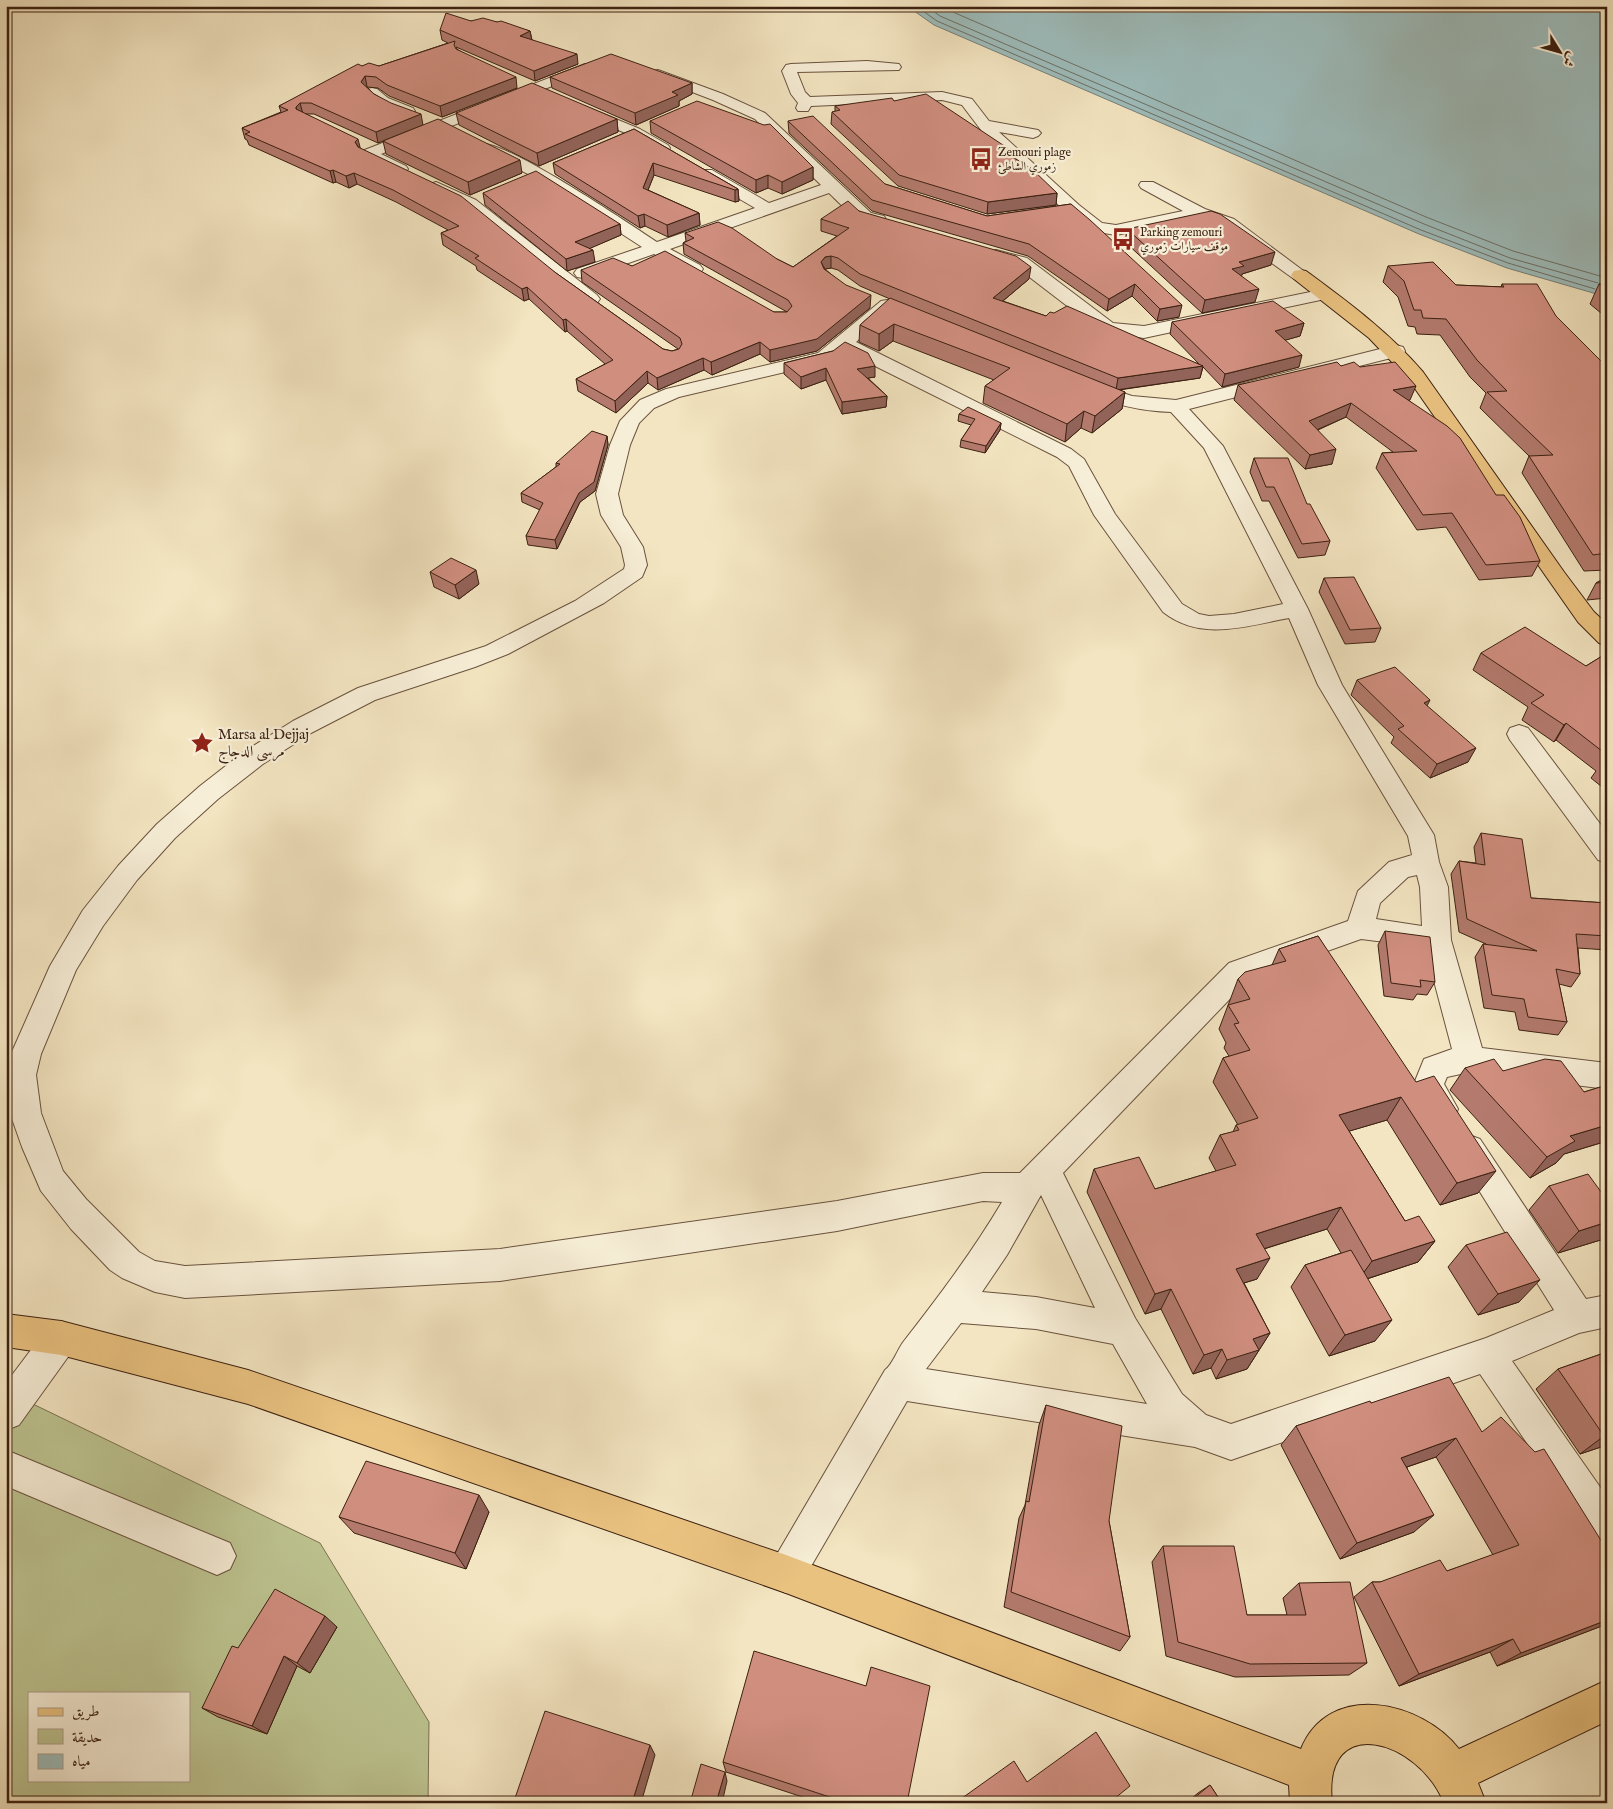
<svg xmlns="http://www.w3.org/2000/svg" width="1613" height="1809" viewBox="0 0 1613 1809" font-family="'IM FELL English',Amiri,serif">
	<style>
		.green { fill: #bdc491; stroke: #7c7251; fill-rule: evenodd }
		.water { fill: #9ebdbc; stroke: #777f78 }
		.lines { fill: none; stroke-linecap: round; stroke-linejoin: round }
		.shore { stroke: #6d6f66; stroke-width: 1 }
		.minor-casing { stroke: #6a523d; stroke-width: 2 }
		.major-casing { stroke: #3c2111; stroke-width: 2 }
		.minor { fill: #f7eed7; fill-rule: evenodd }
		.major { fill: #eac280; fill-rule: evenodd }
		.wall { fill: #b37a6d; stroke: #3c2111 }
		.shaded-wall { fill: #926359; stroke: #3c2111 }
		.building { fill: #d08e7f; stroke: #3c2111 }
		.labels { text-anchor: middle; dominant-baseline: central; stroke-width: 4.5; stroke-linejoin: round; paint-order: stroke }
		.far-poi-label { font-size: 12px; fill: #3c2111; stroke: #f7eed7; text-anchor: start }
		.poi-label { font-size: 15px; fill: #3c2111; stroke: #f7eed7; text-anchor: start }
	</style>
	<rect width="100%" height="100%" fill="#f3e5c1"/>
	<filter id="stains"><feTurbulence type="fractalNoise" baseFrequency=".004" numOctaves="4"/><feColorMatrix values="0 0 0 0 .2 0 0 0 0 .09 0 0 0 0 .02 0 0 0 .5 -.17"/></filter>
	<radialGradient id="worn" r=".72"><stop offset=".6" stop-color="#630" stop-opacity="0"/><stop offset="1" stop-color="#630" stop-opacity=".3"/></radialGradient>
	<path class="green" d="M 6,1391 L 320,1543 L 429,1722 L 428,1803 L 6,1803 ZM 29,1693 L 189,1693 L 189,1780 L 29,1780 Z"/>
	<polygon class="water" points="907,6 1607,6 1607,297 1507,268 1419,234 934,25"/>
	<g class="lines">
		<g class="shore">
			<polyline points="916,6 937,21 1421,230 1508,263 1595,289"/>
			<polyline points="926,6 940,16 1424,224 1510,258 1598,283"/>
			<polyline points="939,6 1426,217 1513,251 1607,278"/>
		</g>
		<defs>
			<g id="minor">
				<polygon points="867,61 899,64 901,67 899,70 797,72 805,92 810,97 942,92 972,99 989,121 1038,130 1041,133 1038,136 1033,138 999,132 1079,205 1102,223 1116,225 1183,211 1141,188 1139,185 1141,182 1153,182 1205,209 1234,219 1309,275 1306,279 1300,280 1294,279 1222,227 1198,218 1116,235 1091,231 1067,213 984,134 962,105 942,100 811,106 808,111 798,111 796,108 798,103 791,94 782,71 786,65 791,64"/>
				<polygon points="585,64 590,65 592,68 590,71 381,154 406,166 408,169 406,172 394,172 362,157 360,154 362,151"/>
				<path d="M 658,70 L 723,94 L 765,113 L 871,213 L 884,216 L 886,220 L 884,224 C 861,229 844,207 829,193 L 670,249 L 700,265 L 703,269 L 700,273 L 694,274 L 688,273 L 654,254 L 589,277 L 583,278 L 577,277 L 574,273 L 577,269 L 642,247 L 534,177 L 480,150 L 478,147 L 480,144 C 503,138 631,225 657,242 L 755,208 L 700,176 L 698,173 L 700,170 L 712,170 L 769,203 L 821,185 L 755,119 L 713,100 L 653,77 L 651,74 L 653,71 Z"/>
				<path d="M 372,88 L 377,89 L 388,98 L 413,108 L 415,111 L 413,114 C 398,118 373,104 365,92 L 367,89 Z"/>
				<polygon points="584,106 640,129 668,145 670,148 668,151 656,151 630,135 579,113 577,110 579,107"/>
				<polygon points="436,182 476,200 597,295 600,299 597,303 591,304 585,303 464,206 430,190 428,187 430,184"/>
				<polygon points="996,250 1027,258 1113,323 1144,326 1325,289 1331,290 1334,294 1331,298 1325,299 1144,338 1101,332 1015,266 990,259 987,255 990,251"/>
				<path d="M 887,300 L 893,301 L 896,305 L 893,309 L 856,342 L 1071,449 L 1084,459 L 1115,514 L 1182,604 L 1199,614 L 1209,616 L 1234,614 L 1283,604 L 1204,448 L 1171,412 C 1140,411 1112,404 1083,392 L 1080,388 L 1083,384 L 1090,382 L 1132,396 L 1176,400 L 1396,345 L 1403,347 L 1405,351 L 1403,355 L 1189,409 L 1223,446 L 1308,609 L 1342,685 L 1434,835 L 1439,862 L 1448,887 L 1451,940 L 1482,1048 L 1607,1063 L 1607,1089 L 1470,1072 L 1447,1077 L 1444,1084 L 1458,1109 L 1454,1118 L 1443,1122 L 1432,1118 L 1413,1086 L 1424,1059 L 1452,1049 L 1425,947 L 1361,939 L 1249,979 L 1063,1173 L 1135,1318 L 1182,1394 L 1206,1415 L 1231,1424 L 1486,1338 L 1554,1310 L 1453,1149 L 1458,1139 L 1469,1135 L 1480,1139 L 1586,1299 L 1607,1295 L 1607,1327 L 1579,1333 L 1512,1361 L 1607,1497 L 1607,1548 L 1594,1542 L 1480,1374 L 1231,1460 L 1195,1447 L 907,1401 L 799,1587 L 786,1593 L 773,1587 L 767,1574 L 773,1561 L 885,1370 C 893,1364 897,1350 904,1341 C 939,1296 973,1251 1002,1202 L 983,1201 L 837,1231 L 500,1281 L 185,1298 L 155,1292 L 122,1278 L 110,1270 L 71,1229 L 41,1191 L 22,1147 L 10,1113 L 6,1090 L 6,1072 L 11,1054 L 50,966 L 83,910 L 118,866 L 157,824 L 200,786 L 245,751 L 293,721 L 358,688 L 486,646 L 575,601 L 624,569 L 625,565 L 621,547 L 601,515 L 596,494 L 610,445 L 620,421 L 640,400 L 666,389 L 818,353 L 881,301 ZM 845,351 L 1057,457 L 1069,466 L 1094,515 L 1163,612 C 1201,642 1246,626 1289,618 L 1318,685 L 1408,836 L 1412,855 L 1389,862 L 1358,891 L 1348,921 L 1229,963 L 1020,1173 L 983,1173 L 837,1201 L 500,1249 L 185,1266 L 155,1261 L 139,1252 L 86,1199 L 63,1171 L 41,1113 L 36,1075 L 41,1054 L 76,970 L 103,926 L 137,880 L 175,838 L 218,799 L 263,764 L 311,733 L 375,700 L 475,667 L 508,654 L 604,603 L 642,577 L 647,565 L 643,547 L 623,515 L 618,494 L 630,445 L 639,423 L 654,408 L 679,397 L 832,361 ZM 1417,875 L 1420,887 L 1422,926 L 1376,919 L 1380,903 L 1408,877 ZM 1041,1195 L 1095,1308 L 1036,1297 L 982,1292 L 1007,1255 ZM 961,1323 L 1036,1329 L 1113,1344 L 1147,1404 L 926,1369 Z"/>
				<polygon points="1519,725 1528,728 1607,833 1607,863 1598,860 1510,740 1507,734 1510,728"/>
				<polygon points="61,1321 73,1326 78,1338 73,1350 19,1425 6,1430 6,1383 49,1326"/>
				<polygon points="6,1450 230,1543 236,1556 230,1569 217,1575 6,1486"/>
			</g>
			<g id="major">
				<path d="M 1300,270 L 1306,271 C 1348,302 1389,332 1423,372 L 1564,572 L 1594,612 L 1607,624 L 1607,646 L 1599,643 L 1578,622 L 1409,380 L 1369,338 L 1294,279 L 1291,275 L 1294,271 Z"/>
				<path d="M 6,1314 L 61,1321 L 248,1370 L 786,1555 L 1301,1749 C 1329,1680 1422,1701 1459,1749 L 1607,1680 L 1607,1721 L 1478,1783 L 1486,1803 L 1444,1803 C 1419,1740 1322,1710 1332,1803 L 1290,1803 L 1289,1785 L 786,1593 L 248,1404 L 61,1355 L 6,1347 Z"/>
			</g>
		</defs>
		<use href="#minor" class="minor-casing"/>
		<use href="#major" class="major-casing"/>
		<use href="#minor" class="minor"/>
		<use href="#major" class="major"/>
	</g>
	<g class="wall">
		<polygon points="471,21 497,22 530,31 532,40 578,64 535,81 456,47 457,49 517,88 442,117 389,96 378,88 367,87 374,94 423,125 378,143 314,114 306,114 556,273 663,349 672,351 678,349 582,282 581,270 632,266 774,312 787,312 684,254 683,243 686,241 685,233 777,259 793,267 837,236 821,231 821,219 859,211 1029,279 1003,301 1046,316 1199,364 1170,334 1172,322 1304,323 1300,336 1285,340 1299,367 1222,387 1203,367 1200,378 1119,390 1125,392 1122,409 1092,433 1081,428 1065,442 983,403 985,386 994,380 893,341 879,351 859,342 860,325 890,299 860,286 838,270 831,268 825,269 870,308 817,351 770,362 760,354 712,375 704,370 658,390 648,383 616,413 578,391 576,379 605,364 567,331 565,332 529,299 524,301 477,270 476,266 443,245 441,233 448,230 396,202 357,184 349,188 336,182 333,183 249,145 247,140 245,139 242,128 281,112 279,106 362,66 379,66 448,43 442,40 440,30"/>
		<polygon points="550,77 692,83 692,94 679,101 679,106 636,125 552,88"/>
		<polygon points="894,101 1015,153 1015,158 1057,193 1056,205 987,214 898,186 831,124 832,112 835,112 835,106"/>
		<polygon points="456,113 617,119 618,132 539,166 459,125"/>
		<polygon points="650,121 813,167 813,180 782,194 768,188 756,193 651,133"/>
		<polygon points="788,121 885,184 987,216 1071,204 1179,317 1157,321 1132,296 1107,311 1028,256 872,211 789,133"/>
		<polygon points="634,129 738,189 739,201 735,202 654,175 648,190 699,213 700,225 668,237 645,226 640,228 555,174 553,163"/>
		<polygon points="383,141 522,173 470,195 386,154"/>
		<polygon points="483,193 620,224 621,235 590,248 595,262 567,271 485,205"/>
		<polygon points="1127,229 1271,265 1242,274 1241,276 1255,302 1202,313 1125,242"/>
		<polygon points="1388,266 1456,285 1501,287 1502,284 1556,316 1607,367 1607,570 1584,571 1522,473 1529,456 1480,408 1486,393 1470,377 1440,335 1417,334 1415,327 1408,326 1398,297 1383,282"/>
		<polygon points="1607,283 1607,318 1590,304 1599,284"/>
		<polygon points="833,351 875,377 868,378 887,396 886,407 842,414 826,380 801,389 784,374 784,363"/>
		<polygon points="1341,366 1360,367 1410,400 1409,400 1496,495 1540,561 1532,576 1479,580 1446,527 1417,530 1376,468 1382,453 1393,452 1346,417 1318,430 1332,464 1305,469 1234,400 1238,385"/>
		<polygon points="959,414 1001,423 1000,430 985,453 960,447 961,440 971,425 958,421"/>
		<polygon points="607,436 608,445 595,491 580,502 557,549 528,545 526,536 540,510 522,502 521,493 556,467 556,463"/>
		<polygon points="1254,458 1307,504 1330,541 1325,555 1298,558 1269,501 1262,501 1250,472"/>
		<polygon points="430,572 479,584 459,599 434,587"/>
		<polygon points="1607,577 1607,598 1587,600 1596,583"/>
		<polygon points="1324,578 1381,628 1375,642 1345,644 1319,592"/>
		<polygon points="1481,653 1586,666 1607,653 1607,791 1591,778 1596,771 1556,740 1554,742 1522,720 1528,707 1473,670"/>
		<polygon points="1357,680 1427,706 1468,762 1430,778 1391,743 1394,737 1351,695"/>
		<polygon points="1481,833 1531,898 1607,903 1607,950 1578,948 1580,974 1571,987 1559,984 1567,1022 1558,1035 1519,1030 1515,1012 1484,1008 1475,957 1483,944 1486,944 1459,932 1451,874 1459,861 1476,863 1474,847"/>
		<polygon points="1385,931 1435,982 1427,995 1417,994 1413,1000 1384,996 1378,945"/>
		<polygon points="1318,936 1478,1193 1440,1205 1387,1120 1349,1131 1405,1221 1435,1241 1418,1262 1367,1279 1375,1341 1329,1356 1291,1287 1305,1265 1341,1253 1327,1229 1264,1249 1257,1279 1244,1283 1270,1333 1247,1369 1216,1379 1211,1368 1193,1374 1161,1309 1145,1314 1087,1192 1094,1169 1155,1189 1216,1171 1209,1158 1220,1135 1233,1132 1236,1125 1238,1125 1213,1082 1223,1058 1229,1056 1224,1048 1226,1043 1219,1029 1238,979 1272,965 1279,949"/>
		<polygon points="1465,1068 1503,1071 1584,1092 1607,1085 1607,1141 1564,1154 1556,1163 1530,1178 1450,1090"/>
		<polygon points="1549,1186 1604,1196 1607,1238 1558,1253 1529,1210"/>
		<polygon points="1466,1245 1519,1302 1478,1315 1448,1267"/>
		<polygon points="1607,1352 1607,1445 1580,1454 1536,1389 1558,1369"/>
		<polygon points="1371,1403 1482,1432 1607,1550 1607,1624 1497,1666 1490,1652 1399,1686 1354,1597 1372,1582 1380,1582 1447,1571 1493,1555 1436,1457 1407,1467 1414,1532 1340,1559 1281,1445 1296,1426"/>
		<polygon points="1046,1405 1109,1521 1130,1637 1120,1651 1004,1607 1019,1518 1025,1505 1039,1425"/>
		<polygon points="489,1512 466,1569 354,1533 339,1517"/>
		<polygon points="1163,1546 1247,1615 1287,1615 1283,1598 1299,1583 1367,1663 1349,1675 1235,1677 1166,1656 1152,1562"/>
		<polygon points="337,1627 310,1673 297,1666 267,1734 218,1717 202,1708 238,1648"/>
		<polygon points="723,1762 907,1803 821,1803 726,1772"/>
		<polygon points="1210,1785 1222,1803 1186,1803 1198,1793"/>
	</g>
	<g class="shaded-wall">
		<polygon points="530,31 532,41 520,36"/>
		<polygon points="577,54 578,64 535,81 534,71"/>
		<polygon points="365,76 367,87 364,93 361,82"/>
		<polygon points="516,77 517,88 442,117 440,106"/>
		<polygon points="692,83 692,94 679,101 679,106 636,125 635,113 672,92"/>
		<polygon points="300,103 303,114 296,109 296,107"/>
		<polygon points="421,114 423,125 378,143 376,132"/>
		<polygon points="617,119 618,132 539,166 537,153"/>
		<polygon points="358,139 361,151 355,142"/>
		<polygon points="1015,153 1014,165 1009,155"/>
		<polygon points="520,160 522,173 470,195 468,182"/>
		<polygon points="653,163 654,175 644,200 643,188"/>
		<polygon points="813,167 813,180 782,194 782,182"/>
		<polygon points="333,170 336,182 333,183 330,171"/>
		<polygon points="354,173 357,184 349,188 346,176"/>
		<polygon points="768,175 768,188 756,193 756,180"/>
		<polygon points="738,189 739,201 735,202 735,190"/>
		<polygon points="1057,193 1056,205 987,214 988,202"/>
		<polygon points="699,213 700,225 668,237 667,225"/>
		<polygon points="644,214 645,226 640,228 638,216"/>
		<polygon points="620,224 621,235 577,254 575,242"/>
		<polygon points="593,250 595,262 567,271 566,259"/>
		<polygon points="1275,252 1271,265 1242,274 1241,279 1232,269 1239,262"/>
		<polygon points="831,256 831,268 825,269 821,262 825,257"/>
		<polygon points="1031,267 1029,279 992,310 993,298"/>
		<polygon points="1135,284 1132,296 1107,311 1109,299"/>
		<polygon points="527,287 529,299 524,301 522,289"/>
		<polygon points="1259,289 1255,302 1202,313 1205,300"/>
		<polygon points="871,295 870,308 817,351 770,362 770,350"/>
		<polygon points="1182,305 1179,317 1157,321 1160,309"/>
		<polygon points="566,319 567,331 565,332 563,320"/>
		<polygon points="1304,323 1300,336 1272,344 1275,331"/>
		<polygon points="894,324 893,341 879,351 879,334"/>
		<polygon points="760,342 760,354 712,375 711,362"/>
		<polygon points="1302,355 1299,367 1222,387 1225,374"/>
		<polygon points="703,358 704,370 658,390 657,378"/>
		<polygon points="875,366 875,377 856,380 857,369"/>
		<polygon points="1203,366 1200,378 1116,390 1118,378"/>
		<polygon points="826,368 826,380 801,389 801,377"/>
		<polygon points="647,371 648,383 616,413 615,401"/>
		<polygon points="1416,386 1410,400 1388,404 1393,390"/>
		<polygon points="1125,392 1122,409 1092,433 1095,416"/>
		<polygon points="887,396 886,407 842,414 842,402"/>
		<polygon points="1351,403 1346,417 1305,435 1309,421"/>
		<polygon points="1084,411 1081,428 1065,442 1067,424"/>
		<polygon points="1001,423 1000,430 985,453 986,446"/>
		<polygon points="607,436 608,445 595,491 580,502 557,549 555,540"/>
		<polygon points="1336,449 1332,464 1305,469 1310,455"/>
		<polygon points="476,570 479,584 459,599 455,585"/>
		<polygon points="1430,700 1423,714 1424,703"/>
		<polygon points="1566,723 1556,740 1554,742 1564,725"/>
		<polygon points="1476,748 1468,762 1430,778 1437,764"/>
		<polygon points="1401,1097 1387,1120 1326,1138 1339,1115"/>
		<polygon points="1607,1125 1607,1141 1564,1154 1556,1163 1530,1178 1547,1157 1570,1136"/>
		<polygon points="1496,1171 1478,1193 1440,1205 1457,1183"/>
		<polygon points="1341,1207 1327,1229 1244,1255 1256,1234"/>
		<polygon points="1607,1222 1607,1238 1558,1253 1579,1231"/>
		<polygon points="1435,1241 1418,1262 1357,1282 1372,1261"/>
		<polygon points="1270,1258 1257,1279 1224,1289 1236,1269"/>
		<polygon points="1540,1280 1519,1302 1478,1315 1498,1294"/>
		<polygon points="1171,1289 1161,1309 1145,1314 1155,1294"/>
		<polygon points="1392,1320 1375,1341 1329,1356 1345,1335"/>
		<polygon points="1270,1333 1247,1369 1216,1379 1227,1360 1253,1339"/>
		<polygon points="1222,1349 1211,1368 1193,1374 1204,1355"/>
		<polygon points="1607,1435 1607,1445 1580,1454 1604,1436"/>
		<polygon points="1456,1438 1436,1457 1383,1475 1401,1458"/>
		<polygon points="479,1495 489,1512 466,1569 455,1553"/>
		<polygon points="1434,1515 1414,1532 1340,1559 1357,1543"/>
		<polygon points="325,1616 337,1627 310,1673 297,1663"/>
		<polygon points="1607,1620 1607,1624 1497,1666 1521,1653"/>
		<polygon points="1513,1639 1490,1652 1399,1686 1419,1674"/>
		<polygon points="284,1656 297,1666 267,1734 252,1726"/>
		<polygon points="650,1745 655,1755 641,1803 632,1803"/>
		<polygon points="725,1772 727,1781 722,1803 716,1803"/>
	</g>
	<g class="building">
		<polygon points="446,13 471,21 483,18 497,22 501,21 530,31 520,36 577,54 534,71 440,30"/>
		<polygon points="455,41 454,45 456,49 516,77 440,106 387,85 376,77 365,76 361,82 374,94 391,103 421,114 376,132 311,103 300,103 296,107 296,109 358,139 355,142 358,147 461,196 556,273 663,349 672,351 679,349 682,344 680,338 581,270 613,258 632,266 665,251 774,312 787,312 792,306 788,300 683,243 694,238 685,233 718,222 732,228 777,259 793,267 849,228 821,219 848,201 859,211 1016,256 1031,267 993,298 1046,316 1050,312 1054,313 1067,306 1203,366 1118,378 860,274 838,258 831,256 825,257 821,262 824,269 846,285 871,295 817,339 770,350 760,342 711,362 703,358 657,378 647,371 615,401 576,379 613,360 566,319 563,320 527,287 522,289 475,258 479,256 441,233 459,226 393,190 354,173 346,176 333,170 330,171 245,134 250,132 242,128 288,110 279,106 358,64 362,66 369,63 379,66"/>
		<polygon points="611,54 692,83 672,92 678,95 635,113 550,77"/>
		<polygon points="532,83 617,119 537,153 456,113"/>
		<polygon points="926,94 1015,153 1009,155 1032,169 1057,193 988,202 899,175 832,112 840,110 835,106 892,98 894,101"/>
		<polygon points="697,101 764,125 770,124 813,167 782,182 768,175 756,180 650,121"/>
		<polygon points="813,116 885,184 987,216 1071,204 1090,220 1182,305 1160,309 1135,284 1109,299 1029,244 872,200 788,121"/>
		<polygon points="438,119 520,160 468,182 383,141"/>
		<polygon points="634,129 738,189 735,190 653,163 643,188 699,213 667,225 644,214 638,216 553,163"/>
		<polygon points="536,171 620,224 575,242 593,250 566,259 483,193"/>
		<polygon points="1211,211 1220,214 1275,252 1239,262 1244,266 1232,269 1259,289 1205,300 1127,229"/>
		<polygon points="1433,262 1456,285 1504,287 1502,284 1537,284 1556,316 1607,367 1607,553 1593,555 1529,456 1553,455 1487,392 1507,391 1477,360 1446,319 1423,318 1421,310 1414,310 1404,281 1388,266"/>
		<polygon points="1607,283 1607,290 1599,284"/>
		<polygon points="890,298 1125,392 1095,416 1084,411 1067,424 985,386 1010,368 894,324 879,334 860,325"/>
		<polygon points="1273,301 1304,323 1275,331 1302,355 1225,374 1172,322"/>
		<polygon points="845,342 868,353 875,366 857,369 887,396 842,402 826,368 801,377 784,363 833,351"/>
		<polygon points="1337,362 1341,366 1354,362 1360,367 1395,362 1416,386 1393,390 1447,426 1460,438 1496,495 1504,495 1520,517 1540,561 1486,565 1452,513 1423,515 1382,453 1417,451 1351,403 1309,421 1336,449 1310,455 1238,385"/>
		<polygon points="968,407 1001,423 986,446 961,440 975,419 959,414"/>
		<polygon points="592,431 607,436 594,482 579,493 555,540 526,536 543,503 521,493 560,464 556,463"/>
		<polygon points="1254,458 1288,458 1307,504 1310,504 1330,541 1302,544 1274,487 1266,487"/>
		<polygon points="451,558 476,570 455,585 430,572"/>
		<polygon points="1354,577 1381,628 1350,630 1324,578"/>
		<polygon points="1607,577 1607,582 1596,583"/>
		<polygon points="1525,627 1586,666 1607,653 1607,755 1566,723 1564,725 1531,703 1544,695 1481,653"/>
		<polygon points="1395,667 1430,700 1424,703 1476,748 1437,764 1398,729 1404,726 1357,680"/>
		<polygon points="1607,759 1607,766 1602,762"/>
		<polygon points="1481,833 1522,839 1531,898 1607,903 1607,936 1576,934 1580,974 1556,969 1567,1022 1528,1017 1524,999 1492,995 1483,944 1537,951 1467,919 1459,861 1485,865"/>
		<polygon points="1385,931 1430,937 1435,982 1420,980 1421,987 1391,983"/>
		<polygon points="1318,936 1416,1082 1434,1076 1496,1171 1457,1183 1401,1097 1339,1115 1405,1221 1419,1216 1435,1241 1372,1261 1341,1207 1256,1234 1270,1258 1236,1269 1270,1333 1253,1339 1259,1350 1227,1360 1222,1349 1204,1355 1171,1289 1155,1294 1094,1169 1139,1157 1155,1189 1236,1165 1220,1135 1239,1130 1236,1125 1258,1118 1223,1058 1250,1050 1234,1024 1239,1023 1228,1005 1250,999 1238,979 1245,972 1286,961 1279,949"/>
		<polygon points="1494,1059 1503,1071 1545,1059 1561,1061 1584,1092 1607,1085 1607,1125 1570,1136 1575,1141 1547,1157 1465,1068"/>
		<polygon points="1588,1174 1604,1196 1607,1195 1607,1222 1579,1231 1549,1186"/>
		<polygon points="1507,1232 1540,1280 1498,1294 1466,1245"/>
		<polygon points="1351,1250 1392,1320 1345,1335 1305,1265"/>
		<polygon points="1607,1352 1607,1435 1604,1436 1558,1369"/>
		<polygon points="1449,1377 1482,1432 1501,1417 1535,1452 1544,1449 1607,1550 1607,1620 1521,1653 1513,1639 1419,1674 1372,1582 1380,1582 1440,1560 1447,1571 1519,1545 1456,1438 1401,1458 1434,1515 1357,1543 1296,1426 1370,1401 1371,1403"/>
		<polygon points="1046,1405 1122,1426 1109,1521 1130,1637 1011,1592 1026,1501 1029,1502"/>
		<polygon points="366,1461 479,1495 455,1553 339,1517"/>
		<polygon points="1163,1546 1234,1546 1247,1615 1306,1615 1299,1583 1350,1582 1367,1663 1250,1664 1178,1642"/>
		<polygon points="275,1589 325,1616 297,1663 284,1656 252,1726 202,1708 232,1646 238,1648"/>
		<polygon points="754,1651 866,1686 871,1667 930,1686 907,1803 848,1803 723,1762"/>
		<polygon points="545,1711 650,1745 632,1803 517,1803 514,1801"/>
		<polygon points="1096,1732 1130,1786 1109,1803 958,1803 958,1801 1014,1761 1027,1782"/>
		<polygon points="701,1764 725,1772 716,1803 690,1803"/>
		<polygon points="1210,1785 1222,1803 1188,1803"/>
		<polygon points="1280,1797 1284,1803 1273,1803"/>
	</g>
	<defs>
		<symbol id="bus-bare" viewBox="-9 -9 18 18"><path d="M-5-6H5V4H4V6H2V4H-2V6H-4V4H-5ZM-3.5-4V0h7V-4ZM-3.5 1.2v1.5H-2V1.2ZM2 1.2v1.5H3.5V1.2Z" fill="#8f2418" stroke="#f7eed7" stroke-width="2.5" paint-order="stroke"/></symbol>
		<symbol id="sight-bare" viewBox="-9 -9 18 18"><path d="M0-6L1.8-2.2L6-1.7L2.9 1.2L3.7 5.4L0 3.3L-3.7 5.4L-2.9 1.2L-6-1.7L-1.8-2.2Z" fill="#8f2418" stroke="#f7eed7" stroke-width="2.5" paint-order="stroke"/></symbol>
	</defs>
	<g fill-rule="evenodd">
		<use href="#bus-bare" x="965" y="143" width="32" height="32"/>
		<use href="#bus-bare" x="1107" y="223" width="32" height="32"/>
		<use href="#sight-bare" x="186" y="727" width="32" height="32"/>
	</g>
	<g class="labels">
		<g class="far-poi-label">
			<text x="998" y="152">Zemouri plage<tspan x="998" dy="14">زموري الشاطئ</tspan></text>
			<text x="1140" y="232">Parking zemouri<tspan x="1140" dy="14">موقف سيارات زموري</tspan></text>
		</g>
		<g class="poi-label">
			<text x="218" y="734">Marsa al Dejjaj<tspan x="218" dy="17">مرسى الدجاج</tspan></text>
		</g>
	</g>
	<rect width="1613" height="1809" fill="none" stroke="#f3e5c1" stroke-width="25"/>
	<rect x="8" y="8" width="1598" height="1794" fill="none" stroke="#3c2111" stroke-width="2.5"/>
	<rect x="12" y="12" width="1588" height="1784" fill="none" stroke="#3c2111"/>
	<rect x="28" y="1692" width="162" height="90" fill="#f7eed7" stroke="#ac9c88"/>
	<rect x="38" y="1708" width="25" height="8" fill="#eac280" stroke="#ac9c88"/>
	<text x="72" y="1716" font-size="15" fill="#3c2111">طريق</text>
	<rect x="38" y="1729" width="25" height="15" fill="#bdc491" stroke="#ac9c88"/>
	<text x="72" y="1742" font-size="15" fill="#3c2111">حديقة</text>
	<rect x="38" y="1754" width="25" height="15" fill="#9ebdbc" stroke="#ac9c88"/>
	<text x="72" y="1766" font-size="15" fill="#3c2111">مياه</text>
	<g transform="translate(1560 52) rotate(127)" stroke="#f7eed7" stroke-width="4" paint-order="stroke">
	<path d="M0-4L9 19L0 12L-9 19Z" fill="#3c2111"/>
	<text y="-8" font-size="14" font-weight="bold" text-anchor="middle" fill="#3c2111">ش</text>
	</g>
	<rect width="100%" height="100%" filter="url(#stains)"/>
	<rect width="100%" height="100%" fill="url(#worn)"/>
</svg>
